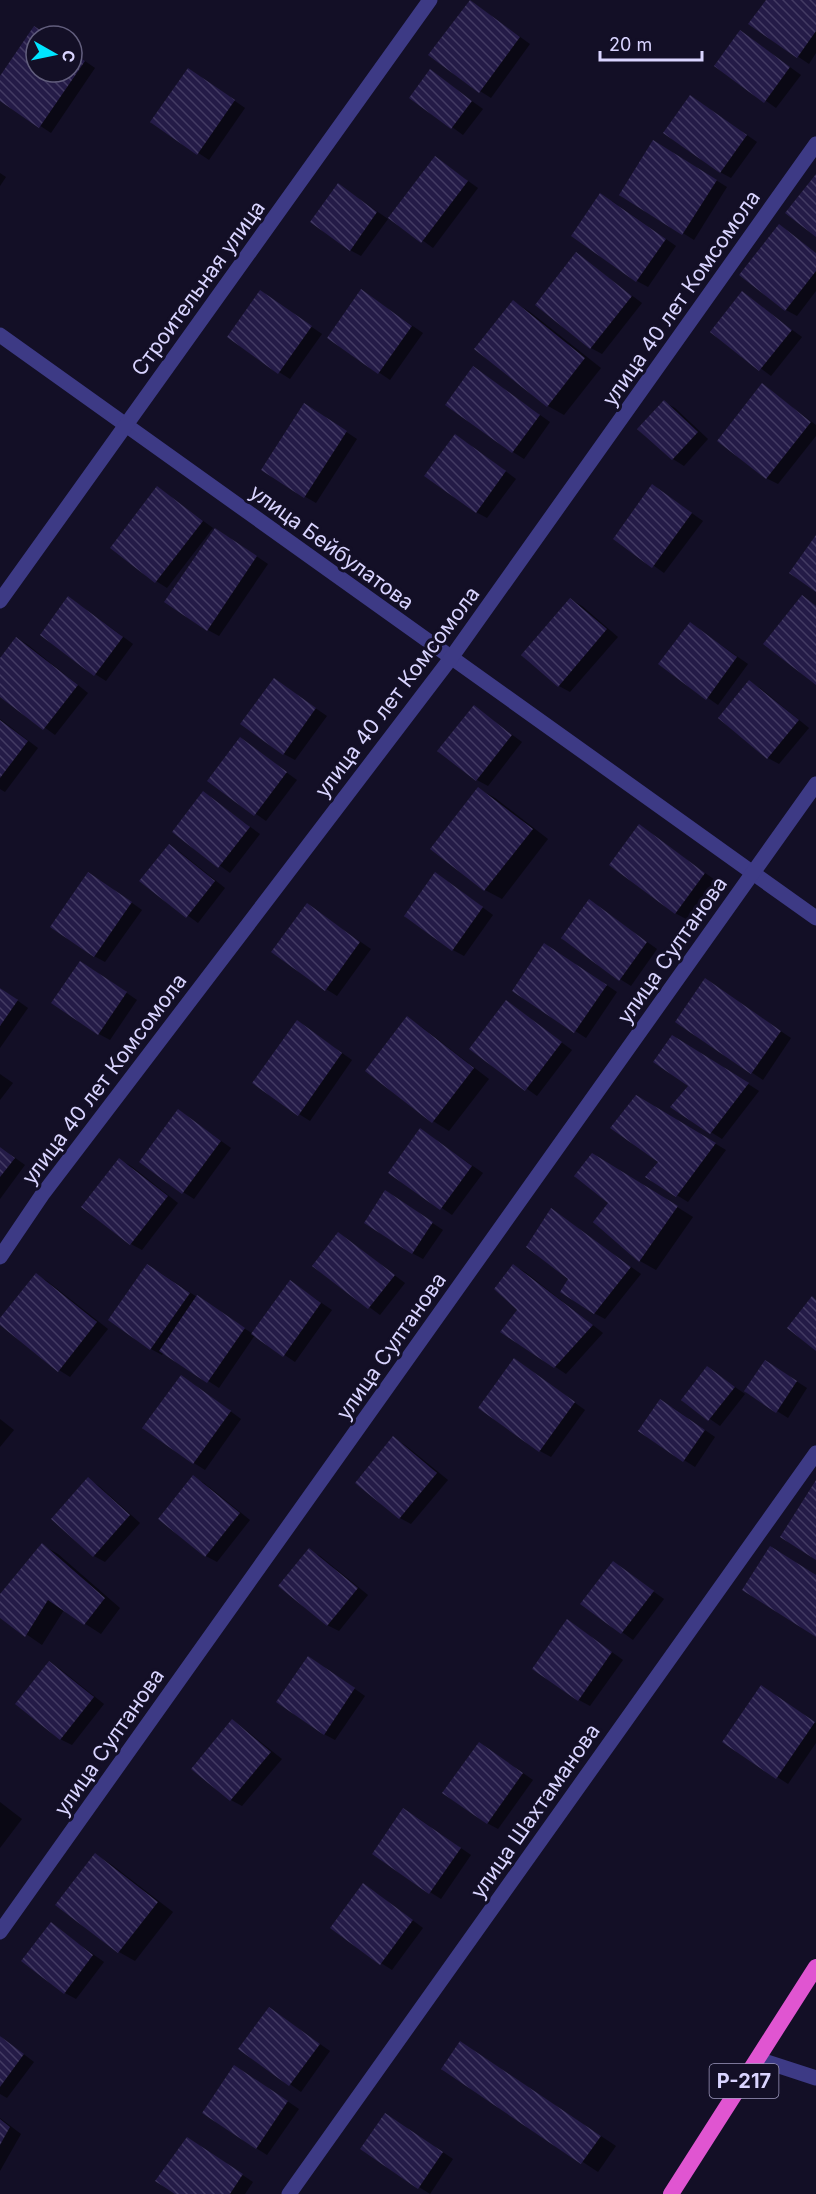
<svg xmlns="http://www.w3.org/2000/svg" width="816" height="2194" viewBox="0 0 816 2194" font-family="Inter,sans-serif">
	<style>
		.shadow { fill: #0007 }
		.building { fill: url(#building-back-hatch) }
		.lines { fill: none; stroke-linecap: round; stroke-linejoin: round }
		.minor { stroke: #3d3a85; stroke-width: 15 }
		.trunk { stroke: #e055d1; stroke-width: 16 }
		.labels { text-anchor: middle; dominant-baseline: central; stroke-width: 6; stroke-linejoin: round; paint-order: stroke }
		.shield { fill: #130f26; stroke: #9e99be; stroke-width: 1.5 }
		.shield-label { font-size: 20px; font-weight: bold; fill: #d9d4ff }
		.street-label { font-size: 21px; fill: #d9d4ff; stroke: #130f26 }
	</style>
	<defs>
		<pattern id="building-back-hatch" width="6" height="6" patternUnits="userSpaceOnUse" patternTransform="scale(1.5)"><rect width="6" height="6" fill="#241b47"/><path d="M-1 5l2 2M0 0l6 6M5-1l2 2" fill="none" stroke="#433b63"/></pattern>
	</defs>
	<rect width="100%" height="100%" fill="#130f26"/>
	<g class="shadow">
		<polygon points="768,0 816,0 816,53 809,64 750,24"/>
		<polygon points="471,2 530,44 491,98 480,91"/>
		<polygon points="35,28 48,36 36,36 36,72 72,72 72,52 95,68 51,133 0,99 0,79"/>
		<polygon points="741,32 801,75 776,108 716,65"/>
		<polygon points="430,71 483,109 463,135 411,97"/>
		<polygon points="199,76 245,108 209,160 152,122"/>
		<polygon points="702,104 757,142 731,178 720,172"/>
		<polygon points="665,148 727,187 694,240 621,194"/>
		<polygon points="436,158 478,188 433,248 391,217"/>
		<polygon points="0,173 6,177 0,186"/>
		<polygon points="339,185 388,219 361,256 350,250"/>
		<polygon points="612,201 676,246 648,287 637,281"/>
		<polygon points="780,226 816,253 816,291 797,316 786,310"/>
		<polygon points="576,254 642,303 602,354 591,348 537,305"/>
		<polygon points="261,292 322,334 290,379 279,372"/>
		<polygon points="742,293 802,337 771,376 712,332"/>
		<polygon points="372,298 423,333 390,380 329,338"/>
		<polygon points="514,302 530,312 601,368 564,415 548,406"/>
		<polygon points="474,368 550,422 524,459 513,452"/>
		<polygon points="762,385 816,425 816,436 778,484 766,478"/>
		<polygon points="664,402 675,408 708,439 684,466 673,459"/>
		<polygon points="316,412 357,439 316,503 304,496"/>
		<polygon points="466,442 516,479 487,518 476,512"/>
		<polygon points="653,486 703,521 664,573 615,538"/>
		<polygon points="158,488 213,528 167,588 156,581"/>
		<polygon points="227,536 268,564 219,636 208,630"/>
		<polygon points="571,600 582,606 618,637 570,692 559,686 523,655"/>
		<polygon points="80,605 133,644 106,681 95,674"/>
		<polygon points="691,624 748,664 718,705 660,664"/>
		<polygon points="17,638 28,645 88,693 55,735 0,695 0,660"/>
		<polygon points="274,680 327,716 295,760 284,754"/>
		<polygon points="749,682 760,688 809,728 779,764 768,758 720,718"/>
		<polygon points="474,707 522,742 488,786 477,780"/>
		<polygon points="0,719 38,748 5,792 0,789"/>
		<polygon points="240,739 297,780 266,821 209,781"/>
		<polygon points="479,789 495,798 548,839 502,899 485,890 432,849"/>
		<polygon points="203,793 260,834 230,873 174,832"/>
		<polygon points="639,826 715,880 686,919 675,913"/>
		<polygon points="169,846 180,852 225,888 198,923 141,881"/>
		<polygon points="100,880 142,910 105,962 94,956"/>
		<polygon points="447,881 493,915 464,956 453,950"/>
		<polygon points="307,905 371,949 337,996 326,989"/>
		<polygon points="600,908 657,949 631,986 620,979"/>
		<polygon points="556,951 617,992 586,1038 514,991"/>
		<polygon points="92,969 137,1000 110,1040 99,1034"/>
		<polygon points="715,987 791,1038 763,1080 677,1022"/>
		<polygon points="0,988 28,1008 0,1048"/>
		<polygon points="506,1002 572,1050 537,1096 471,1049"/>
		<polygon points="407,1018 423,1028 489,1079 449,1131 433,1121"/>
		<polygon points="308,1029 352,1060 310,1121 299,1114"/>
		<polygon points="684,1043 759,1091 722,1139 711,1132 690,1086"/>
		<polygon points="0,1074 13,1083 0,1100"/>
		<polygon points="637,1097 726,1150 688,1202 647,1177 660,1161"/>
		<polygon points="179,1111 231,1148 194,1199 183,1192"/>
		<polygon points="421,1130 483,1173 452,1215 390,1172"/>
		<polygon points="0,1147 25,1165 0,1199"/>
		<polygon points="120,1160 131,1166 178,1203 142,1250 131,1244"/>
		<polygon points="609,1164 693,1217 656,1270 640,1261 595,1222 610,1203"/>
		<polygon points="396,1199 443,1230 423,1259 412,1253"/>
		<polygon points="552,1210 641,1274 605,1319 594,1313"/>
		<polygon points="339,1234 405,1283 380,1315 314,1266"/>
		<polygon points="514,1266 525,1272 603,1333 566,1374 502,1331 519,1310"/>
		<polygon points="159,1272 253,1334 301,1289 332,1310 295,1362 255,1335 219,1388 164,1352 162,1355 151,1349"/>
		<polygon points="36,1275 47,1281 108,1329 70,1377 59,1370 0,1323 0,1320"/>
		<polygon points="515,1360 585,1410 551,1457 540,1451"/>
		<polygon points="708,1368 745,1394 720,1426 683,1400"/>
		<polygon points="776,1368 807,1388 788,1418 777,1411"/>
		<polygon points="192,1383 241,1419 205,1470 194,1463"/>
		<polygon points="672,1407 715,1437 695,1467 684,1460"/>
		<polygon points="0,1419 14,1430 0,1447"/>
		<polygon points="393,1438 405,1445 448,1480 411,1524 400,1518 357,1482"/>
		<polygon points="193,1477 204,1483 250,1520 217,1562 206,1556"/>
		<polygon points="88,1479 99,1486 140,1523 105,1562 94,1556"/>
		<polygon points="42,1545 58,1554 120,1608 101,1634 64,1610 42,1645 0,1616 0,1596"/>
		<polygon points="309,1550 320,1556 368,1595 339,1631 327,1625"/>
		<polygon points="613,1563 664,1599 633,1640 582,1603"/>
		<polygon points="578,1628 623,1660 590,1706 579,1700"/>
		<polygon points="49,1663 60,1669 104,1704 72,1745 60,1739"/>
		<polygon points="319,1664 365,1696 335,1740 324,1734"/>
		<polygon points="772,1693 816,1723 816,1743 788,1784 724,1742"/>
		<polygon points="232,1721 243,1728 282,1759 242,1806 231,1800 193,1768"/>
		<polygon points="490,1750 533,1780 498,1829 487,1823"/>
		<polygon points="0,1802 22,1819 0,1848"/>
		<polygon points="415,1816 471,1855 441,1899 430,1892"/>
		<polygon points="96,1855 112,1865 173,1912 135,1961 119,1952 57,1904"/>
		<polygon points="375,1892 423,1928 392,1970 381,1963"/>
		<polygon points="51,1924 104,1962 76,1999 65,1993"/>
		<polygon points="270,2009 330,2051 301,2092 241,2049"/>
		<polygon points="0,2036 34,2062 7,2098 0,2094"/>
		<polygon points="461,2043 616,2146 598,2172 443,2069"/>
		<polygon points="246,2073 299,2109 267,2155 256,2148"/>
		<polygon points="0,2118 21,2134 0,2171"/>
		<polygon points="397,2121 453,2159 430,2194 419,2187"/>
		<polygon points="198,2145 253,2182 245,2194 177,2194"/>
	</g>
	<g class="building">
		<polygon points="470,0 520,37 479,93 428,55"/>
		<polygon points="766,0 816,0 816,31 797,58 748,24"/>
		<polygon points="34,26 49,36 36,36 36,72 72,72 72,52 85,61 39,128 0,101 0,76"/>
		<polygon points="740,30 790,67 764,103 714,66"/>
		<polygon points="188,68 235,100 197,155 150,122"/>
		<polygon points="430,69 472,101 451,129 409,98"/>
		<polygon points="690,95 747,135 720,173 663,133"/>
		<polygon points="653,140 717,180 682,235 619,195"/>
		<polygon points="435,156 468,181 421,243 388,218"/>
		<polygon points="816,174 816,237 785,213"/>
		<polygon points="338,183 377,212 350,251 310,222"/>
		<polygon points="600,193 666,239 636,282 571,236"/>
		<polygon points="779,224 816,253 816,271 785,311 739,275"/>
		<polygon points="576,252 632,296 590,349 535,305"/>
		<polygon points="361,289 412,326 378,374 327,338"/>
		<polygon points="260,290 312,326 278,374 227,337"/>
		<polygon points="742,291 792,330 759,371 710,332"/>
		<polygon points="513,300 585,358 547,407 474,349"/>
		<polygon points="473,366 540,415 512,453 445,405"/>
		<polygon points="762,383 811,422 766,479 717,441"/>
		<polygon points="664,400 698,432 672,460 637,429"/>
		<polygon points="304,403 347,431 304,498 261,470"/>
		<polygon points="455,434 506,471 476,513 424,476"/>
		<polygon points="652,484 692,513 652,568 613,539"/>
		<polygon points="157,486 203,521 155,583 110,548"/>
		<polygon points="215,528 257,556 207,631 164,602"/>
		<polygon points="816,535 816,592 789,573"/>
		<polygon points="802,595 816,606 816,685 763,644"/>
		<polygon points="68,596 123,637 94,676 40,635"/>
		<polygon points="570,598 607,629 558,687 521,655"/>
		<polygon points="690,622 737,657 706,700 658,664"/>
		<polygon points="16,637 78,685 43,730 0,697 0,658"/>
		<polygon points="274,678 316,708 283,755 240,724"/>
		<polygon points="749,680 799,720 767,759 718,718"/>
		<polygon points="474,705 512,735 476,781 437,751"/>
		<polygon points="0,720 28,741 0,778"/>
		<polygon points="240,737 287,772 254,816 207,781"/>
		<polygon points="478,787 533,829 484,891 430,849"/>
		<polygon points="203,791 250,827 218,868 172,832"/>
		<polygon points="639,824 705,873 675,914 609,865"/>
		<polygon points="169,844 215,881 186,918 139,881"/>
		<polygon points="88,872 132,902 94,957 50,927"/>
		<polygon points="435,872 483,907 452,951 404,916"/>
		<polygon points="589,899 647,942 619,981 561,938"/>
		<polygon points="307,903 360,942 325,991 271,952"/>
		<polygon points="544,943 607,985 574,1033 512,991"/>
		<polygon points="80,961 127,992 98,1035 51,1003"/>
		<polygon points="705,978 781,1031 751,1074 675,1022"/>
		<polygon points="0,988 18,1000 0,1026"/>
		<polygon points="506,1000 562,1042 525,1091 469,1049"/>
		<polygon points="407,1016 474,1068 432,1123 365,1071"/>
		<polygon points="297,1020 342,1053 298,1116 252,1083"/>
		<polygon points="672,1035 749,1083 710,1134 670,1107 688,1086 653,1062"/>
		<polygon points="636,1095 716,1143 676,1197 645,1177 658,1162 610,1128"/>
		<polygon points="178,1109 221,1141 182,1194 139,1162"/>
		<polygon points="420,1128 472,1166 440,1210 388,1173"/>
		<polygon points="0,1147 15,1158 0,1177"/>
		<polygon points="592,1153 678,1206 639,1262 593,1222 608,1203 574,1176"/>
		<polygon points="119,1158 168,1196 130,1245 81,1207"/>
		<polygon points="385,1190 433,1222 412,1254 364,1223"/>
		<polygon points="551,1208 631,1267 594,1314 560,1292 568,1279 526,1247"/>
		<polygon points="338,1232 395,1275 368,1309 312,1266"/>
		<polygon points="147,1264 190,1293 150,1350 108,1320"/>
		<polygon points="513,1264 593,1325 554,1368 500,1332 517,1310 494,1289"/>
		<polygon points="36,1273 97,1322 58,1372 0,1325 0,1318"/>
		<polygon points="290,1280 321,1303 283,1357 251,1334"/>
		<polygon points="197,1295 245,1328 207,1383 159,1351"/>
		<polygon points="812,1296 816,1300 816,1351 787,1328"/>
		<polygon points="514,1358 575,1402 539,1452 478,1408"/>
		<polygon points="765,1360 797,1381 776,1413 744,1391"/>
		<polygon points="707,1366 735,1387 708,1421 681,1400"/>
		<polygon points="181,1375 231,1411 193,1464 142,1428"/>
		<polygon points="660,1399 705,1430 683,1462 638,1431"/>
		<polygon points="393,1436 437,1473 399,1519 355,1483"/>
		<polygon points="193,1475 240,1513 205,1557 158,1519"/>
		<polygon points="88,1477 130,1515 93,1557 51,1519"/>
		<polygon points="816,1480 816,1560 780,1537"/>
		<polygon points="42,1543 105,1598 84,1625 48,1600 25,1637 0,1618 0,1594"/>
		<polygon points="770,1546 816,1575 816,1637 742,1590"/>
		<polygon points="309,1548 358,1588 327,1626 278,1586"/>
		<polygon points="613,1561 654,1591 621,1634 580,1604"/>
		<polygon points="567,1619 612,1652 578,1701 532,1669"/>
		<polygon points="308,1656 355,1688 324,1735 276,1702"/>
		<polygon points="49,1661 94,1697 60,1740 15,1704"/>
		<polygon points="761,1685 815,1722 776,1779 722,1742"/>
		<polygon points="232,1719 271,1752 230,1801 191,1769"/>
		<polygon points="479,1742 523,1773 487,1824 442,1793"/>
		<polygon points="403,1808 461,1848 429,1894 372,1854"/>
		<polygon points="95,1853 158,1902 118,1953 55,1905"/>
		<polygon points="363,1883 413,1920 380,1965 330,1928"/>
		<polygon points="51,1922 93,1955 64,1994 21,1961"/>
		<polygon points="269,2007 320,2044 289,2086 238,2049"/>
		<polygon points="0,2036 24,2054 0,2087"/>
		<polygon points="460,2041 601,2136 581,2164 441,2069"/>
		<polygon points="234,2065 288,2101 256,2149 202,2113"/>
		<polygon points="385,2113 443,2152 418,2189 360,2149"/>
		<polygon points="0,2119 10,2127 0,2145"/>
		<polygon points="187,2137 243,2174 230,2194 175,2194 155,2181"/>
	</g>
	<g class="lines">
		<g class="minor">
			<polyline points="0,335 816,918"/>
			<polyline points="0,601 430,0"/>
			<polyline points="0,1257 42,1195 451,658 816,144"/>
			<polyline points="0,1932 816,784"/>
			<polyline points="758,2059 816,2078"/>
			<polyline points="289,2194 816,1453"/>
		</g>
		<polyline class="trunk" points="671,2194 816,1967"/>
	</g>
	<g class="labels">
		<rect class="shield" x="709.5" y="2064" width="69" height="34" rx="4.5"/>
		<g class="shield-label">
			<text x="744" y="2081">Р-217</text>
		</g>
		<g class="street-label">
			<text transform="translate(198 288) rotate(-54)">Строительная улица</text>
			<text transform="translate(681 298) rotate(-55)">улица 40 лет Комсомола</text>
			<text transform="translate(332 547) rotate(36)">улица Бейбулатова</text>
			<text transform="translate(397 692) rotate(-53)">улица 40 лет Комсомола</text>
			<text transform="translate(672 950) rotate(-55)">улица Султанова</text>
			<text transform="translate(104 1079) rotate(-53)">улица 40 лет Комсомола</text>
			<text transform="translate(391 1346) rotate(-55)">улица Султанова</text>
			<text transform="translate(109 1742) rotate(-55)">улица Султанова</text>
			<text transform="translate(535 1811) rotate(-55)">улица Шахтаманова</text>
		</g>
	</g>
	<g transform="translate(54 54) rotate(99)"><circle r="28" fill="#130f26" stroke="#625e7d" stroke-width="1.5"/>
	<path d="M0-4.5L10 22L0 15L-10 22Z" fill="#00e5ff"/>
	<text y="-9" font-size="16" font-weight="bold" text-anchor="middle" fill="#d9d4ff">С</text>
	</g>
	<path d="M600 51v9h102v-9" fill="none" stroke="#d9d4ff" stroke-width="3"/>
	<text x="609" y="51" font-size="18" fill="#d9d4ff" stroke="#130f26" stroke-width="4.5" paint-order="stroke">20 m</text>
</svg>
